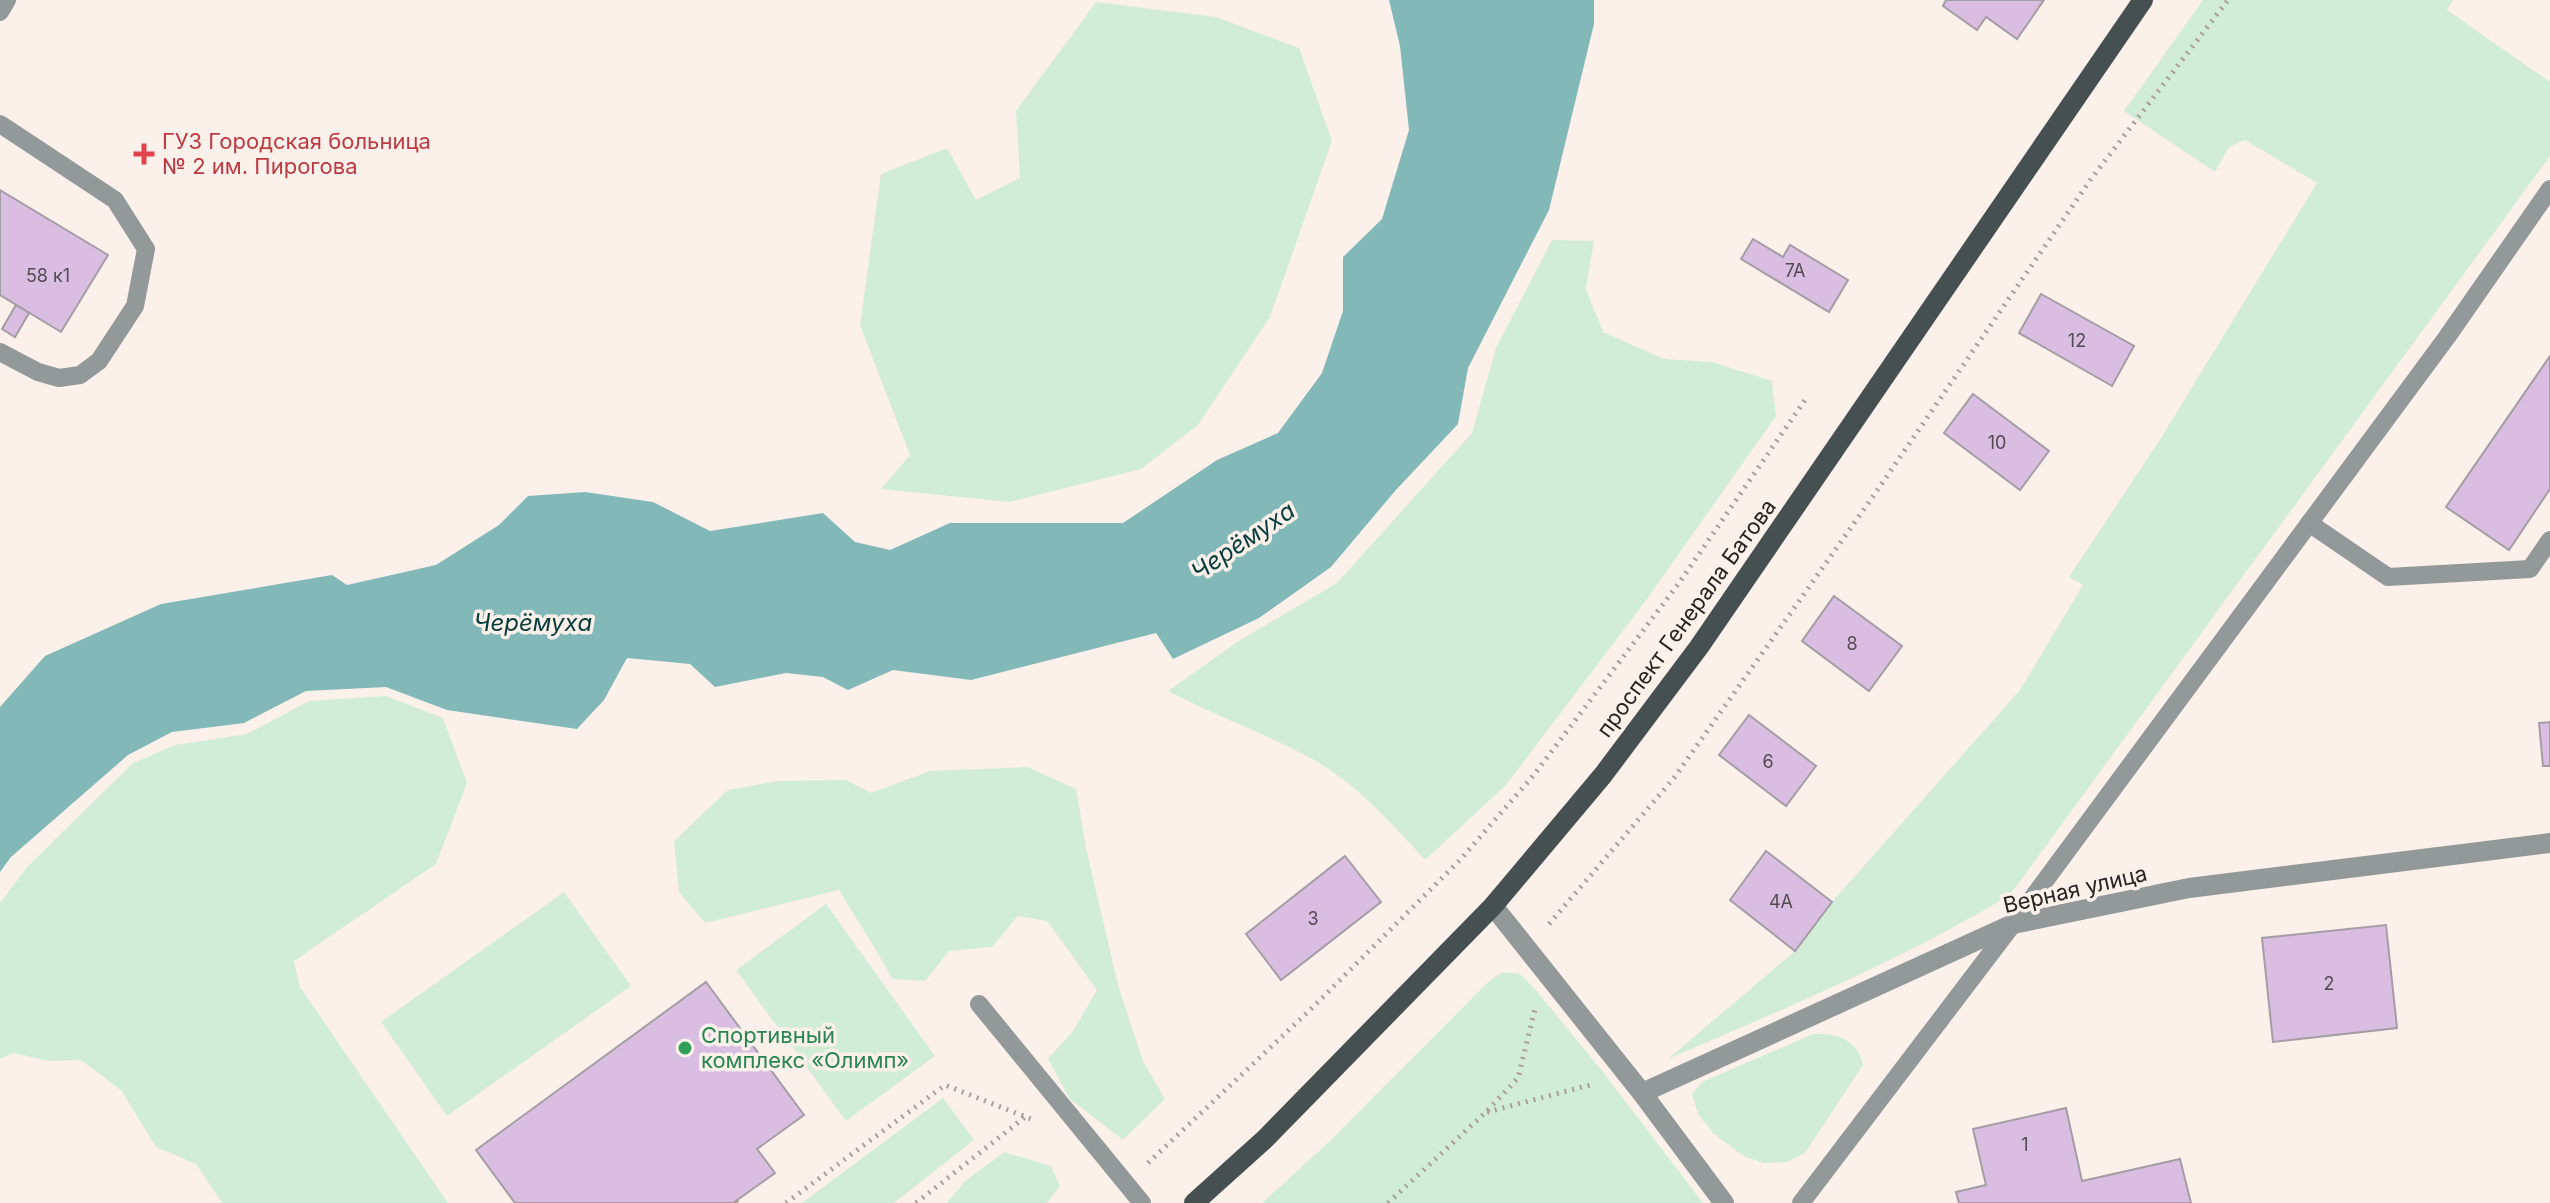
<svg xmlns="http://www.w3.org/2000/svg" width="2550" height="1203" viewBox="0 0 2550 1203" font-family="Inter,sans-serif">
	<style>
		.green { fill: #d1edd7 }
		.water { fill: #82b8b8 }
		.building { fill: #d9bee1; stroke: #a49da5; stroke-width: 2 }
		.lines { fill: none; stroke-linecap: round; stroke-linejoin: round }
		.path { stroke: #a79f9b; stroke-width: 5; stroke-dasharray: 2 6; stroke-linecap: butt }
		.lane { stroke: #939999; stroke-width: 18 }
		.street { stroke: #939999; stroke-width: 20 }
		.primary { stroke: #475051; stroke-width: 20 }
		.health-dot { fill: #e0444e; stroke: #fbf0ea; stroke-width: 3 }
		.leisure-dot { fill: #2e9e5b; stroke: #fbf0ea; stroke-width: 3 }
		.labels { text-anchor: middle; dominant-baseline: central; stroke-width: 7; stroke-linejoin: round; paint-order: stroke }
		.number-label { font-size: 18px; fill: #544a51 }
		.health-label { font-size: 22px; fill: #be3a42; stroke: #fbf0ea; text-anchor: start }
		.street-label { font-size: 22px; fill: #272321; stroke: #fbf0ea }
		.leisure-label { font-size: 22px; fill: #27864d; stroke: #fbf0ea; text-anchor: start }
		.water-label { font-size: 24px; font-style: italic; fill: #073c3d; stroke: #fbf0ea }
	</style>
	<rect width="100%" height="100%" fill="#fbf0ea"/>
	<g class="green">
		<path d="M 2203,0 L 2453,0 L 2447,10 L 2550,82 L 2550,156 L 2010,895 C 1902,960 1784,1009 1668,1059 L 1795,951 L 1832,902 L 2020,690 L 2083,585 L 2069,577 L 2161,438 L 2317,183 L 2245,140 L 2229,147 L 2215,172 L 2124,111 Z"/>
		<polygon points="1096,2 1216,17 1299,48 1332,141 1270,317 1198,425 1141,469 1010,502 881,489 910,455 860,325 881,174 947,148 976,200 1020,178 1016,111"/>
		<path d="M 1552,240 L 1594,241 L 1586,289 L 1603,332 L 1664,359 L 1712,362 L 1772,381 L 1776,416 L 1647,599 L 1506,785 L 1425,860 C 1390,821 1351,778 1303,754 C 1259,731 1212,714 1168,691 L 1237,642 L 1337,583 L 1472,433 L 1496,348 Z"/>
		<polygon points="386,696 443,718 467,783 436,864 294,961 300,987 448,1203 222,1203 196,1164 156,1147 121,1090 81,1060 49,1061 13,1053 0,1059 0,903 27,867 133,763 175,745 247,734 309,701"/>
		<path d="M 1028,767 L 1076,789 L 1086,848 L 1118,985 L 1143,1061 L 1165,1099 L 1123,1140 L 1070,1099 L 1048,1059 L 1073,1031 L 1097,990 L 1047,921 L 1018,916 L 992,947 L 949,951 L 925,981 L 892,979 C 876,948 857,920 839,890 L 705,923 L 679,892 L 674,841 L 728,790 L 777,781 L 846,780 L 871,793 L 930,771 Z"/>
		<polygon points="564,892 631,986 447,1116 381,1022"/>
		<polygon points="826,904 935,1056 846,1121 736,970"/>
		<polygon points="1502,972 1520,974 1534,988 1603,1072 1703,1203 1262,1203 1330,1141 1488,982"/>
		<path d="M 1813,1034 C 1838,1033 1858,1040 1863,1065 L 1805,1153 L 1787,1162 L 1764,1163 L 1745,1157 L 1714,1134 L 1698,1114 L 1692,1094 L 1702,1082 Z"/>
		<polygon points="943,1098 974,1140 894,1203 802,1203"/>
		<polygon points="1004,1152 1051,1166 1060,1186 1047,1203 947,1203 964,1182"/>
	</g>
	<polygon class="water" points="1389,0 1594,0 1594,24 1549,210 1468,368 1458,424 1395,491 1331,567 1259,618 1173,659 1156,633 971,680 893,670 848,690 823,677 786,673 715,687 690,664 627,658 604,700 577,729 447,710 386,687 306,691 244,723 172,732 128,755 11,857 0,872 0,707 45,656 161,604 332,575 347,585 436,565 499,525 528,496 585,492 653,502 710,531 823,513 855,542 890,550 950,523 1123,523 1217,460 1278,433 1322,373 1343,311 1343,257 1382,219 1409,130 1400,46"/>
	<g class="building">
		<polygon points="1946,0 2044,0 2017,39 1986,17 1977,30 1943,6"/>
		<polygon points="0,190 108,255 61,332 0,295"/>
		<polygon points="1753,239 1783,257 1790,245 1848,280 1829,312 1741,259"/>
		<polygon points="2041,294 2134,346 2112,386 2019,333"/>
		<polygon points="16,305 29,313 15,337 2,329"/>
		<polygon points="2550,356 2550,489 2509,550 2446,507"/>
		<polygon points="1973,394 2049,451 2020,490 1944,433"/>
		<polygon points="1834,596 1902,646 1869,691 1802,641"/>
		<polygon points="1749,715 1816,766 1786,806 1719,755"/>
		<polygon points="2550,722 2550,766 2543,766 2539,723"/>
		<polygon points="1766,851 1832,902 1795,951 1730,900"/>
		<polygon points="1345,856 1381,902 1281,980 1246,934"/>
		<polygon points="2386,925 2397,1028 2273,1042 2262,938"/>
		<polygon points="706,982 804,1115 757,1149 775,1173 733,1203 515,1203 476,1150"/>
		<polygon points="2066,1108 2082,1181 2180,1159 2191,1203 1959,1203 1956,1192 1986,1185 1973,1129"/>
	</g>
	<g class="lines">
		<g class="path">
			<polyline points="1549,924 1674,778 1874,495 2091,179 2228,0"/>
			<polyline points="1487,1112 1594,1084"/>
			<polyline points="1148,1163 1310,1010 1460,860 1533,776 1679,583 1807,397"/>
			<polyline points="736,1201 737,1203"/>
			<polyline points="786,1203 945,1085 1031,1119"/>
			<polyline points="916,1203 1025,1117"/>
			<polyline points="1388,1203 1486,1112 1518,1078 1535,1009"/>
		</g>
		<g class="lane">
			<polyline points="0,12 7,0"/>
			<polyline points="0,124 115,200 146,249 135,306 99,361 80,375 59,378 38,372 0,352"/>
			<polyline points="2309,523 2388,577 2530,569 2550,540"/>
			<polyline points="979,1004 1142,1203"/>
			<polyline points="1801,1203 2013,924 2447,337 2550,189"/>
		</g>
		<g class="street">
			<polyline points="1493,906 1642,1093 1724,1203"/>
			<polyline points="1642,1093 2013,924 2189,888 2550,843"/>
		</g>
		<polyline class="primary" points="1194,1203 1265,1139 1493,906 1603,775 1699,647 2143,0"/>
	</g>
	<path class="health-dot" d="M140 142h8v8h8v8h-8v8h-8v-8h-8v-8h8z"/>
	<circle class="leisure-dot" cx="685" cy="1048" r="8"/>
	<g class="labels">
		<g class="number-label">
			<text x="1795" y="270">7А</text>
			<text x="48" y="275">58 к1</text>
			<text x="2077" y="340">12</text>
			<text x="1997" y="442">10</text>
			<text x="1852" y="643">8</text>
			<text x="1768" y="761">6</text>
			<text x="1781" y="901">4А</text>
			<text x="1313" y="918">3</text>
			<text x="2329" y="983">2</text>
			<text x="2025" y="1144">1</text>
		</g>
		<g class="health-label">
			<text x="162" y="141">ГУЗ Городская больница<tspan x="162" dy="25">№ 2 им. Пирогова</tspan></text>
		</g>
		<g class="street-label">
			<text transform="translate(1686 618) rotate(-54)">проспект Генерала Батова</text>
			<text transform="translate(2075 889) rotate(-13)">Верная улица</text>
		</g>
		<g class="leisure-label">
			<text x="701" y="1035">Спортивный<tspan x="701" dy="25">комплекс «Олимп»</tspan></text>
		</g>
		<g class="water-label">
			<text transform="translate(1243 541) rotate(-34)">Черёмуха</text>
			<text x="533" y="622">Черёмуха</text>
		</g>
	</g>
</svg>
